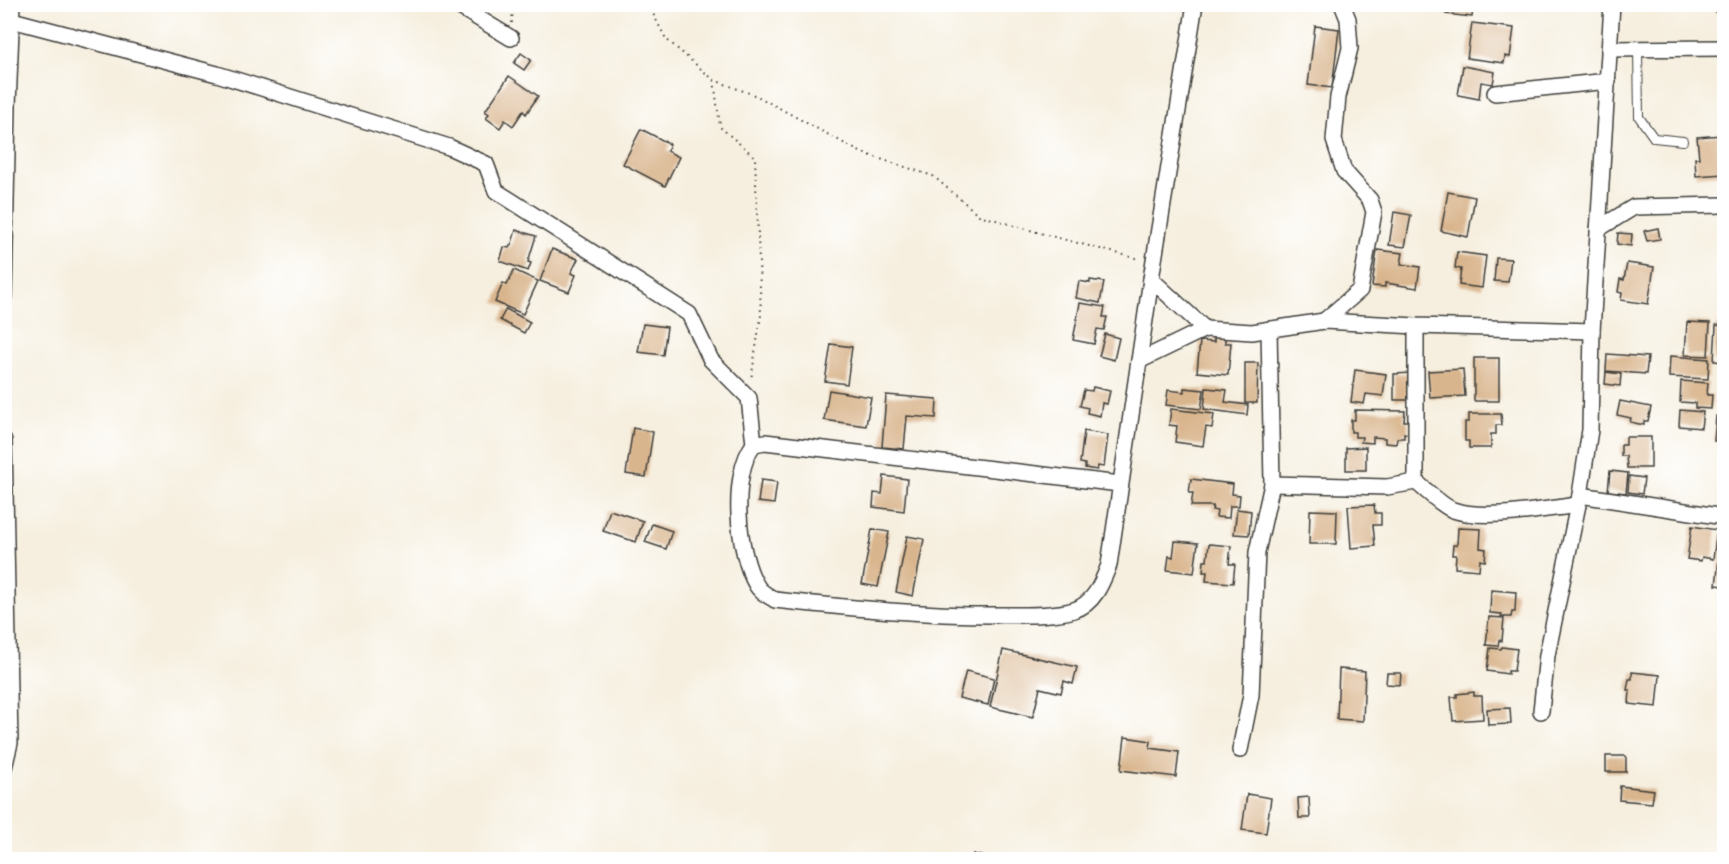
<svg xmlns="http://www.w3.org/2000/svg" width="1729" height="864" viewBox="0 0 1729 864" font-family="'Indie Flower',sans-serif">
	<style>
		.building { fill: #d9b58d }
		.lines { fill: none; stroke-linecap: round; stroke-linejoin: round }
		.lane-casing { stroke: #3d3c39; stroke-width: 10 }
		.street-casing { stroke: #3d3c39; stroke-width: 18 }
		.path { stroke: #3d3c39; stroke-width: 2; stroke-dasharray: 1.5 4.5; stroke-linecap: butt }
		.lane { stroke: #fff; stroke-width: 8 }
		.street { stroke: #fff; stroke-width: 15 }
	</style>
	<rect width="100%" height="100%" fill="#fff"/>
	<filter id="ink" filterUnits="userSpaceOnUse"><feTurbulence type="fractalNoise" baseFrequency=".0167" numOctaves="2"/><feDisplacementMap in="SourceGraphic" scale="12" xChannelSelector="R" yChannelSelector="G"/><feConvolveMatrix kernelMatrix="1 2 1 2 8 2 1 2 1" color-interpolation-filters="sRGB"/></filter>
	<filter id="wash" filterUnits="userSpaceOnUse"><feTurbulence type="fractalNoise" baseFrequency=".008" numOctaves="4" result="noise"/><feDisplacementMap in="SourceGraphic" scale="24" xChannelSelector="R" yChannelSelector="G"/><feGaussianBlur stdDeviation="1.35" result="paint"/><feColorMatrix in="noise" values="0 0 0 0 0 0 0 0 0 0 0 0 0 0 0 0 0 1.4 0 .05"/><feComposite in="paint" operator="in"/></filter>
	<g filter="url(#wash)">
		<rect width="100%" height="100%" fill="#f6efdf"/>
		<g id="blocks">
			<g class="building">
				<polygon points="1380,4 1396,4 1395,8"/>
				<polygon points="1448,4 1473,4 1472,17 1446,14"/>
				<polygon points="1717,4 1724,4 1724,13 1716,12"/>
				<polygon points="1472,23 1514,28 1510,57 1505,56 1504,63 1467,58"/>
				<polygon points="1315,26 1339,29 1332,88 1308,85"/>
				<polygon points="521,53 531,60 524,70 514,63"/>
				<polygon points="1463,66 1495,72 1493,84 1481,82 1479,99 1458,95"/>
				<polygon points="509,76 538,96 526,114 523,111 513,126 505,120 500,128 486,118 489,114 485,111"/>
				<polygon points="641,129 670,144 667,151 679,157 665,186 623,164"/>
				<polygon points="1721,135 1724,174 1696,176 1695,158 1699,158 1697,137"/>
				<polygon points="1448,192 1475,197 1468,237 1441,231"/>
				<polygon points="1394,212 1411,215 1405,247 1389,245"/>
				<polygon points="1658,228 1660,239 1647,241 1644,231"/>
				<polygon points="516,230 536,236 528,262 531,263 528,271 500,261 504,247 509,248 510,245 511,246"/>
				<polygon points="1618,233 1632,234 1631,246 1617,244"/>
				<polygon points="552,249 578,259 571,273 576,275 569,292 540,281"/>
				<polygon points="1377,250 1403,253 1401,264 1420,267 1417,288 1385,283 1385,287 1372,286"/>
				<polygon points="1457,252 1486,256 1482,288 1459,285 1461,269 1455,268"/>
				<polygon points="1496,258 1511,259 1508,282 1494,281"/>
				<polygon points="1627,263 1654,267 1648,304 1621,300 1622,293 1618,292 1620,279 1624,280"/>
				<polygon points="514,270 538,281 523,314 495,302 503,283 507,285"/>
				<polygon points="1090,280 1104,282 1100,303 1076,298 1079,281 1090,283"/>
				<polygon points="1080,303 1105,307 1103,317 1107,317 1104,330 1097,329 1094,344 1073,340"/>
				<polygon points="506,309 530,322 524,333 500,320"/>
				<polygon points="1687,322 1710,323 1708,356 1685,355"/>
				<polygon points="643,324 667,327 663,355 638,352"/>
				<polygon points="1716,325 1724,326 1724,362 1714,361"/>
				<polygon points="1105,334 1119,338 1114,360 1099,356"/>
				<polygon points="1214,337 1225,338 1225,343 1231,343 1228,375 1197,372 1200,341 1214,342"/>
				<polygon points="831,344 852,347 847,384 825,381"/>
				<polygon points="1607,354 1648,357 1646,374 1606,371"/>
				<polygon points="1670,356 1709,359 1708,379 1669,377"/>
				<rect x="1474" y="358" width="25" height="43"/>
				<polygon points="1245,363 1258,363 1257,403 1245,403"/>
				<polygon points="1463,369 1465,396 1430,398 1428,371"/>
				<polygon points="1355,370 1386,374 1383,396 1366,394 1364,404 1351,402"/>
				<polygon points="1606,372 1621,374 1620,386 1605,384"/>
				<polygon points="1412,373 1412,400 1394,400 1394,374"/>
				<polygon points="1681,381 1708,383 1707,395 1712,395 1711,409 1695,408 1695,403 1680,402"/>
				<polygon points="1093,387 1110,391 1107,404 1102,403 1100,416 1087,413 1088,408 1080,406 1084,390 1092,391"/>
				<polygon points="1184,388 1204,390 1201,409 1166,405 1168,390 1184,392"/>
				<polygon points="1206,388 1227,390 1225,402 1248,405 1247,415 1204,409"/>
				<polygon points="829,390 871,397 866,426 824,420"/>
				<polygon points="886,395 937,399 936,418 907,416 904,449 882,447"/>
				<polygon points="1620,401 1651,407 1648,421 1644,421 1644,425 1630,422 1631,418 1617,415"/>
				<polygon points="1171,409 1214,414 1212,428 1206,427 1203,446 1175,442 1177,426 1169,425"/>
				<polygon points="1355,410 1405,411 1404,421 1408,421 1408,434 1404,433 1404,438 1397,438 1396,444 1385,443 1385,438 1373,437 1373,443 1361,442 1362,437 1355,437 1355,432 1351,432 1351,420 1355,420"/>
				<polygon points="1680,410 1703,412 1701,428 1679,426"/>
				<polygon points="1469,414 1501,414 1502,425 1496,425 1496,434 1491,434 1491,448 1469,448 1469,441 1465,441 1465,422 1469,422"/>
				<polygon points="1716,416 1724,417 1724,442 1714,441"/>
				<polygon points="633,428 653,432 646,477 626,474"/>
				<polygon points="1084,431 1108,435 1104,467 1098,466 1097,470 1085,468 1085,464 1080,463"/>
				<polygon points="1626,437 1651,437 1651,468 1627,468 1626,456 1621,456 1621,445 1626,445"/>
				<polygon points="1366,447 1366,470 1346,470 1346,448"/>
				<polygon points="1610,471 1628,473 1626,493 1608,491"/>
				<polygon points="884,476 907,479 904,511 873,507 874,493 882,494"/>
				<polygon points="1629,476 1644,478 1642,494 1628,492"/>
				<polygon points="1191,479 1233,484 1232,494 1240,495 1239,506 1230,506 1229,518 1216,517 1217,511 1212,510 1213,506 1191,506 1193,493 1189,493"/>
				<polygon points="761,480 777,482 774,504 758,502"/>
				<polygon points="1374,505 1375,513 1381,513 1381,525 1373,525 1375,546 1351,548 1348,506"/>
				<polygon points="1237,509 1251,511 1249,535 1234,534"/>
				<polygon points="610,510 643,521 636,542 603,531"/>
				<polygon points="1310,510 1337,511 1336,544 1309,544"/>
				<polygon points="652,524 672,531 666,549 645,542"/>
				<polygon points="1692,526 1717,530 1713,559 1702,557 1701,561 1687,559"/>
				<polygon points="1458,528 1481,529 1480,548 1486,549 1485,561 1480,560 1479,570 1455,568 1456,555 1452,555 1453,545 1457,545"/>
				<polygon points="872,529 889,532 878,587 862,584"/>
				<polygon points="1722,534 1724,534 1724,586 1716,585"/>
				<polygon points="907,536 924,539 913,596 896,592"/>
				<polygon points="1175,541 1198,543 1194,573 1167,570 1169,556 1173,557"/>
				<polygon points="1209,544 1231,546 1229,564 1235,564 1233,583 1206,581 1207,572 1203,572 1204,561 1207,561"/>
				<polygon points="1491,590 1516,592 1515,612 1512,612 1511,617 1501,617 1502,614 1490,613"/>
				<polygon points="1489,617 1504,618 1502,641 1499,640 1498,646 1486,645"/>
				<polygon points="1502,647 1517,649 1514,671 1508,671 1508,674 1487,671 1490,648 1501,649"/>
				<polygon points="1003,650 1077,667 1073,684 1064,681 1061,693 1040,688 1033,717 990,707"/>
				<polygon points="1339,669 1365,671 1363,721 1337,719"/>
				<polygon points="966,671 994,678 988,705 959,698"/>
				<polygon points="1632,672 1660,675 1657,707 1629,704 1630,690 1627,690 1629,679 1632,679"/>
				<polygon points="1387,673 1401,673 1400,685 1386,684"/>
				<polygon points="1474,692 1474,696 1482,696 1483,719 1453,721 1451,697 1457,697 1457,694"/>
				<polygon points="1510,708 1511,724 1488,725 1487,709"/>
				<polygon points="1125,737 1151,741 1150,748 1179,752 1176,777 1121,770"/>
				<rect x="1606" y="756" width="20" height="16"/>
				<polygon points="1620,786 1654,790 1652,803 1619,800"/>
				<polygon points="1247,794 1271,798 1266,833 1242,830"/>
				<polygon points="1309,797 1310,818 1299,818 1298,798"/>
				<polygon points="973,854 993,859 992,860 971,860"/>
			</g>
		</g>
	</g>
	<g filter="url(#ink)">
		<use href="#blocks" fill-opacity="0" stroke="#3d3c39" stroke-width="1.5"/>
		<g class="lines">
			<defs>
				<polyline id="lane" points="1638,49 1639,117 1654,138 1683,141"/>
				<g id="street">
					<polyline points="455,4 511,38"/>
					<polyline points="12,20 217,74 449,147 486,164 496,191 689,314 711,360 749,398 754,444"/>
					<polyline points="1609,49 1724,48"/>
					<polyline points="1495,93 1608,81"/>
					<polyline points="1598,229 1634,207 1724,205"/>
					<polyline points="1151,279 1205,329 1252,332 1324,321 1416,326 1592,331"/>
					<polyline points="4,296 8,106 12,4"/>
					<polyline points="1324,321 1360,290 1374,212 1370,200 1344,171 1334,140 1338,97 1350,48 1348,19 1342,4"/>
					<path d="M 1416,326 L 1416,482 C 1425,489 1442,506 1453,510 C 1485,521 1544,509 1578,505"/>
					<polyline points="1139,361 1205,329"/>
					<polyline points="4,440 10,743 4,768"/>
					<path d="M 1120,484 L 765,442 L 754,444 C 730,474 737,554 757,586 C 761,593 769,596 775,600 C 851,608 928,616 1005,615 C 1025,615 1054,616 1074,610 C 1094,604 1102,583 1109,565 L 1151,279 L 1195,4"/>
					<polyline points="1272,484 1387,487 1416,482"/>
					<polyline points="1580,495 1724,517"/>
					<polyline points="1541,711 1547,655 1580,495 1590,430 1592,331 1612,4"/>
					<polyline points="1240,750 1251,695 1257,552 1272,484 1269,329"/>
				</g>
			</defs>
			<use href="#lane" class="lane-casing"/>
			<use href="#street" class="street-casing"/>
			<g class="path">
				<polyline points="648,4 666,39 714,80 757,96 862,153 933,176 979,215 1047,235 1139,259"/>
				<polyline points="512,23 513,4"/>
				<polyline points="714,80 720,127 755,157 761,315 751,380"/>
			</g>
			<use href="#lane" class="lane"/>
			<use href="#street" class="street"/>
		</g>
	</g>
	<rect width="1729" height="864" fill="none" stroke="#fff" stroke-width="24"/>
</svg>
